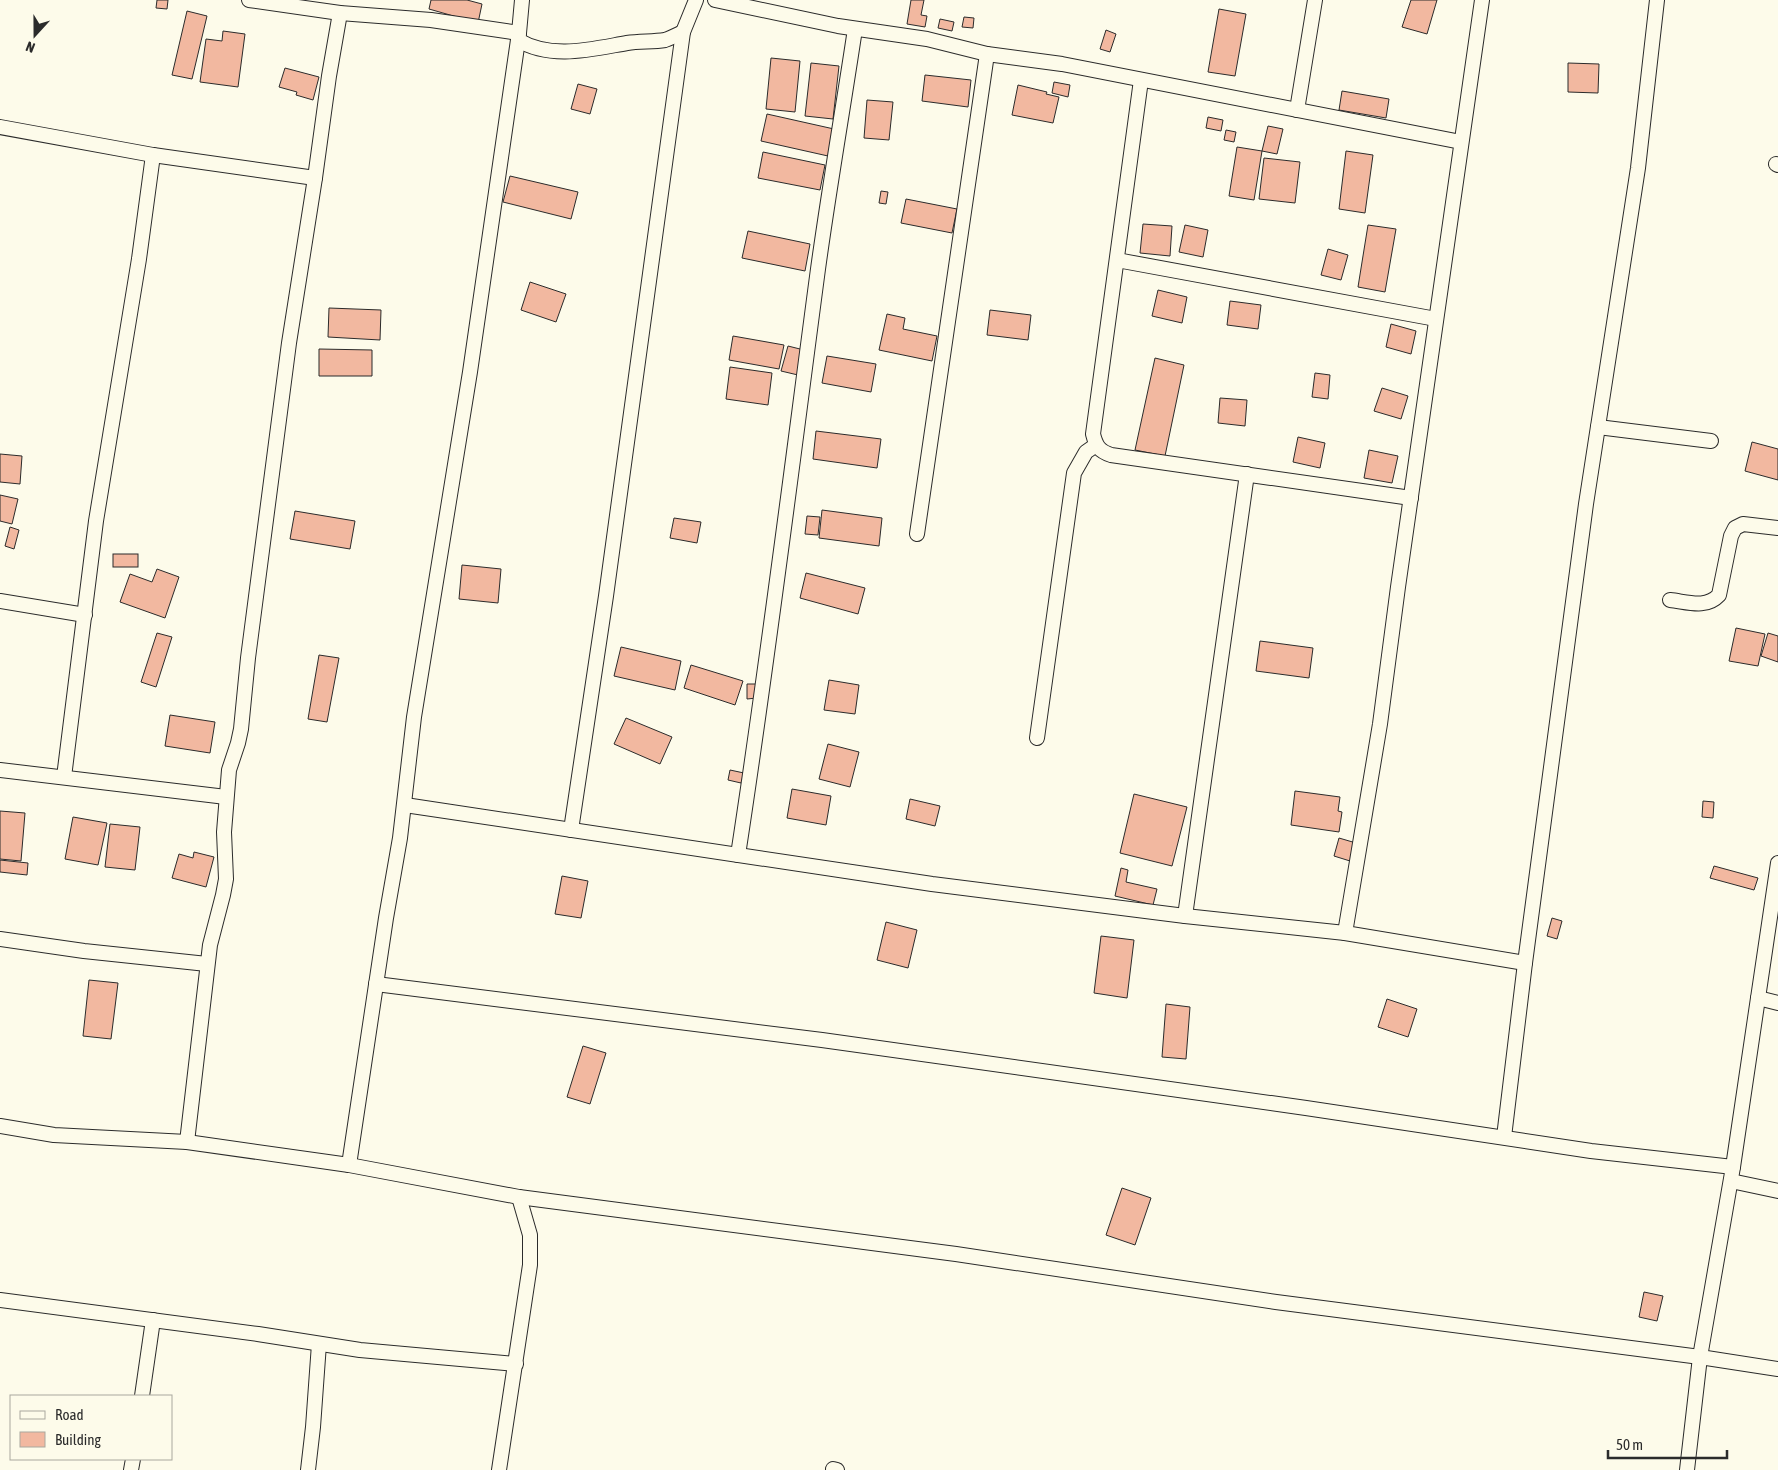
<svg xmlns="http://www.w3.org/2000/svg" width="1778" height="1470" viewBox="0 0 1778 1470" font-family="'Asap Condensed',sans-serif">
	<style>
		.building { fill: #f2b8a0; stroke: #2b2b2b }
		.lines { fill: none; stroke-linecap: round; stroke-linejoin: round }
		.minor-casing { stroke: #2b2b2b; stroke-width: 16 }
		.minor { stroke: #fdfbea; stroke-width: 14 }
	</style>
	<rect width="100%" height="100%" fill="#fdfbea"/>
	<g class="building">
		<polygon points="157,0 168,0 167,9 156,8"/>
		<polygon points="431,0 467,0 482,4 478,23 429,9"/>
		<polygon points="911,0 924,0 921,15 927,16 925,27 907,24"/>
		<polygon points="1411,0 1437,0 1427,34 1402,27"/>
		<polygon points="1219,9 1246,14 1235,76 1208,72"/>
		<polygon points="187,11 207,16 192,79 172,75"/>
		<polygon points="964,17 974,18 973,28 962,27"/>
		<polygon points="940,19 954,22 952,31 938,28"/>
		<polygon points="1106,30 1116,34 1110,52 1100,49"/>
		<polygon points="223,31 245,34 238,87 200,82 206,39 222,41"/>
		<polygon points="771,58 800,61 795,112 766,109"/>
		<polygon points="811,63 839,66 833,119 805,116"/>
		<polygon points="1568,63 1599,64 1598,93 1568,92"/>
		<polygon points="285,68 319,77 313,100 296,95 297,92 279,87"/>
		<polygon points="925,75 971,80 968,107 922,101"/>
		<polygon points="1054,82 1070,85 1068,97 1052,93"/>
		<polygon points="578,84 597,89 590,114 571,109"/>
		<polygon points="1018,85 1047,92 1046,94 1059,97 1053,123 1012,115"/>
		<polygon points="1342,91 1389,99 1386,118 1339,110"/>
		<polygon points="867,100 893,102 889,140 864,138"/>
		<polygon points="767,114 834,129 828,156 761,141"/>
		<polygon points="1208,117 1223,120 1221,131 1206,128"/>
		<polygon points="1268,126 1283,129 1277,154 1262,151"/>
		<polygon points="1226,130 1236,132 1234,142 1224,140"/>
		<polygon points="1237,147 1262,151 1254,200 1229,196"/>
		<polygon points="1346,151 1373,155 1365,213 1339,209"/>
		<polygon points="763,152 825,165 820,190 758,178"/>
		<polygon points="1264,158 1300,162 1295,203 1259,199"/>
		<polygon points="510,176 578,192 571,219 503,202"/>
		<polygon points="881,191 888,192 886,204 879,203"/>
		<polygon points="906,199 957,209 952,233 901,223"/>
		<polygon points="1143,224 1172,226 1170,256 1140,253"/>
		<polygon points="1185,225 1208,230 1203,257 1179,252"/>
		<polygon points="1368,225 1396,229 1385,292 1358,287"/>
		<polygon points="748,231 810,244 805,271 742,258"/>
		<polygon points="1328,249 1348,255 1341,280 1321,275"/>
		<polygon points="530,282 566,294 556,322 521,310"/>
		<polygon points="1158,290 1187,297 1182,323 1152,316"/>
		<polygon points="1230,301 1261,305 1258,329 1227,325"/>
		<polygon points="329,308 381,310 380,340 328,337"/>
		<polygon points="990,310 1031,315 1028,340 987,335"/>
		<polygon points="887,314 905,318 903,329 937,336 932,361 879,350"/>
		<polygon points="1391,324 1416,331 1411,354 1386,347"/>
		<polygon points="733,336 784,345 779,369 729,360"/>
		<polygon points="788,346 804,350 798,375 781,371"/>
		<polygon points="319,349 372,350 372,376 319,376"/>
		<polygon points="827,356 876,364 871,392 822,383"/>
		<polygon points="1155,358 1184,365 1165,456 1135,450"/>
		<polygon points="730,367 772,373 768,405 726,399"/>
		<polygon points="1315,373 1330,375 1328,399 1312,397"/>
		<polygon points="1382,388 1408,396 1401,419 1374,411"/>
		<polygon points="1220,398 1247,400 1245,426 1218,423"/>
		<polygon points="816,431 881,439 877,468 813,459"/>
		<polygon points="1298,437 1325,443 1320,468 1293,462"/>
		<polygon points="1752,442 1778,449 1778,480 1745,471"/>
		<polygon points="1369,450 1398,456 1392,483 1364,478"/>
		<polygon points="0,454 22,456 20,484 0,482"/>
		<polygon points="0,495 18,499 12,524 0,521"/>
		<polygon points="822,510 882,518 879,546 819,538"/>
		<polygon points="295,511 355,521 350,549 290,539"/>
		<polygon points="807,516 820,517 818,535 805,534"/>
		<polygon points="674,518 701,522 697,543 670,538"/>
		<polygon points="10,527 19,530 14,549 5,546"/>
		<rect x="113" y="554" width="25" height="13"/>
		<polygon points="462,565 501,569 498,603 459,599"/>
		<polygon points="157,569 179,577 165,618 120,602 130,574 152,582"/>
		<polygon points="806,573 865,588 858,614 800,598"/>
		<polygon points="1736,628 1765,634 1758,666 1729,661"/>
		<polygon points="157,633 172,637 156,687 141,682"/>
		<polygon points="1768,633 1778,636 1778,662 1761,656"/>
		<polygon points="1260,641 1313,648 1309,678 1256,671"/>
		<polygon points="621,647 681,661 675,690 614,676"/>
		<polygon points="319,655 339,658 327,722 308,719"/>
		<polygon points="691,665 743,681 735,705 684,688"/>
		<polygon points="829,680 859,685 855,714 824,710"/>
		<polygon points="747,684 756,684 757,698 747,699"/>
		<polygon points="170,715 215,722 210,753 165,746"/>
		<polygon points="626,718 672,737 660,764 614,744"/>
		<polygon points="828,744 859,752 850,787 819,779"/>
		<polygon points="730,770 744,773 741,783 728,780"/>
		<polygon points="792,789 831,796 826,825 787,818"/>
		<polygon points="1295,791 1340,797 1338,811 1342,812 1339,832 1291,825"/>
		<polygon points="1134,794 1187,807 1172,866 1120,853"/>
		<polygon points="910,799 940,806 935,826 906,819"/>
		<polygon points="1703,801 1714,802 1713,818 1702,817"/>
		<polygon points="0,811 25,813 21,861 0,859"/>
		<polygon points="73,817 107,823 98,865 65,859"/>
		<polygon points="110,824 140,827 135,870 105,867"/>
		<polygon points="1339,838 1356,843 1350,861 1334,856"/>
		<polygon points="194,852 214,857 206,887 172,878 179,854 193,858"/>
		<polygon points="0,860 28,863 27,875 0,872"/>
		<polygon points="1714,866 1758,878 1754,890 1710,878"/>
		<polygon points="1121,868 1128,870 1126,882 1157,889 1153,905 1115,896"/>
		<polygon points="562,876 588,881 581,918 555,914"/>
		<polygon points="1552,918 1562,921 1557,939 1547,936"/>
		<polygon points="886,922 917,930 908,968 877,960"/>
		<polygon points="1101,936 1134,940 1127,998 1094,993"/>
		<polygon points="89,980 118,983 111,1039 83,1036"/>
		<polygon points="1387,999 1417,1009 1408,1037 1378,1027"/>
		<polygon points="1166,1004 1190,1007 1186,1059 1162,1057"/>
		<polygon points="583,1046 606,1053 590,1104 567,1097"/>
		<polygon points="1122,1188 1151,1198 1135,1245 1106,1235"/>
		<polygon points="1644,1292 1663,1296 1657,1321 1639,1317"/>
	</g>
	<g class="lines">
		<defs>
			<g id="minor">
				<path d="M 249,0 L 340,13 L 431,20 L 519,33 L 518,40 C 551,60 592,49 627,43 C 640,41 653,42 665,40 C 671,38 677,35 683,32"/>
				<polyline points="715,0 838,26 927,39 987,54 1062,64 1461,142"/>
				<path d="M 1141,80 L 1093,434 C 1096,446 1099,451 1111,455 L 1411,498"/>
				<polyline points="1297,110 1315,0"/>
				<polyline points="0,127 153,155 315,178"/>
				<polyline points="1776,164 1778,165"/>
				<polyline points="1117,260 1436,319"/>
				<polyline points="1598,427 1711,441"/>
				<polyline points="917,534 987,54"/>
				<path d="M 1670,600 C 1688,602 1706,609 1719,595 L 1731,536 L 1735,528 L 1743,524 L 1778,528"/>
				<polyline points="0,601 85,615"/>
				<polyline points="1037,738 1074,473 1086,452 1096,445"/>
				<polyline points="0,770 226,797"/>
				<polyline points="64,777 96,521 139,259 153,155"/>
				<polyline points="405,805 932,884 1185,916 1345,933 1525,963"/>
				<polyline points="571,830 606,596 683,32 696,0"/>
				<path d="M 738,855 C 768,660 792,465 818,269 C 829,189 843,109 855,29"/>
				<polyline points="1185,916 1247,474"/>
				<polyline points="1345,933 1380,724 1398,587 1482,0"/>
				<polyline points="0,939 84,951 207,964"/>
				<polyline points="376,984 822,1040 1306,1108 1591,1151 1733,1167"/>
				<polyline points="1758,998 1778,1003"/>
				<polyline points="0,1126 54,1135 187,1142 349,1165 519,1197 956,1254 1276,1302 1700,1357 1778,1369"/>
				<polyline points="1504,1137 1525,963 1586,504 1638,168 1657,0"/>
				<polyline points="187,1142 210,945 223,895 226,879 224,832 229,770 238,743 241,729 248,658 289,343 315,178 329,76 340,13"/>
				<polyline points="349,1165 386,918 400,838 414,717 470,372 519,33 522,0"/>
				<polyline points="1731,1181 1778,1191"/>
				<polyline points="0,1300 258,1334 360,1350 516,1364"/>
				<polyline points="142,1396 153,1320"/>
				<polyline points="833,1469 837,1470"/>
				<polyline points="131,1470 133,1459"/>
				<polyline points="308,1470 313,1427 319,1344"/>
				<polyline points="499,1470 530,1265 530,1235 519,1197"/>
				<polyline points="1687,1470 1700,1357 1733,1167 1778,863"/>
			</g>
		</defs>
		<use href="#minor" class="minor-casing"/>
		<use href="#minor" class="minor"/>
	</g>
	<rect x="10" y="1395" width="162" height="65" fill="#fdfbea" stroke="#a9a89e"/>
	<rect x="20" y="1411" width="25" height="8" fill="#fdfbea" stroke="#a9a89e"/>
	<text x="55" y="1420" font-size="15" fill="#2b2b2b">Road</text>
	<rect x="20" y="1432" width="25" height="15" fill="#f2b8a0" stroke="#a9a89e"/>
	<text x="55" y="1445" font-size="15" fill="#2b2b2b">Building</text>
	<g transform="translate(35 35) rotate(201)" stroke="#fdfbea" stroke-width="4" paint-order="stroke">
	<path d="M0-4L9 19L0 12L-9 19Z" fill="#2b2b2b"/>
	<text y="-8" font-size="14" font-weight="bold" text-anchor="middle" fill="#2b2b2b">N</text>
	</g>
	<path d="M1608 1450v8h119v-8" fill="none" stroke="#2b2b2b" stroke-width="2.5"/>
	<text x="1616" y="1450" font-size="15" fill="#2b2b2b" stroke="#fdfbea" stroke-width="4" paint-order="stroke">50 m</text>
</svg>
